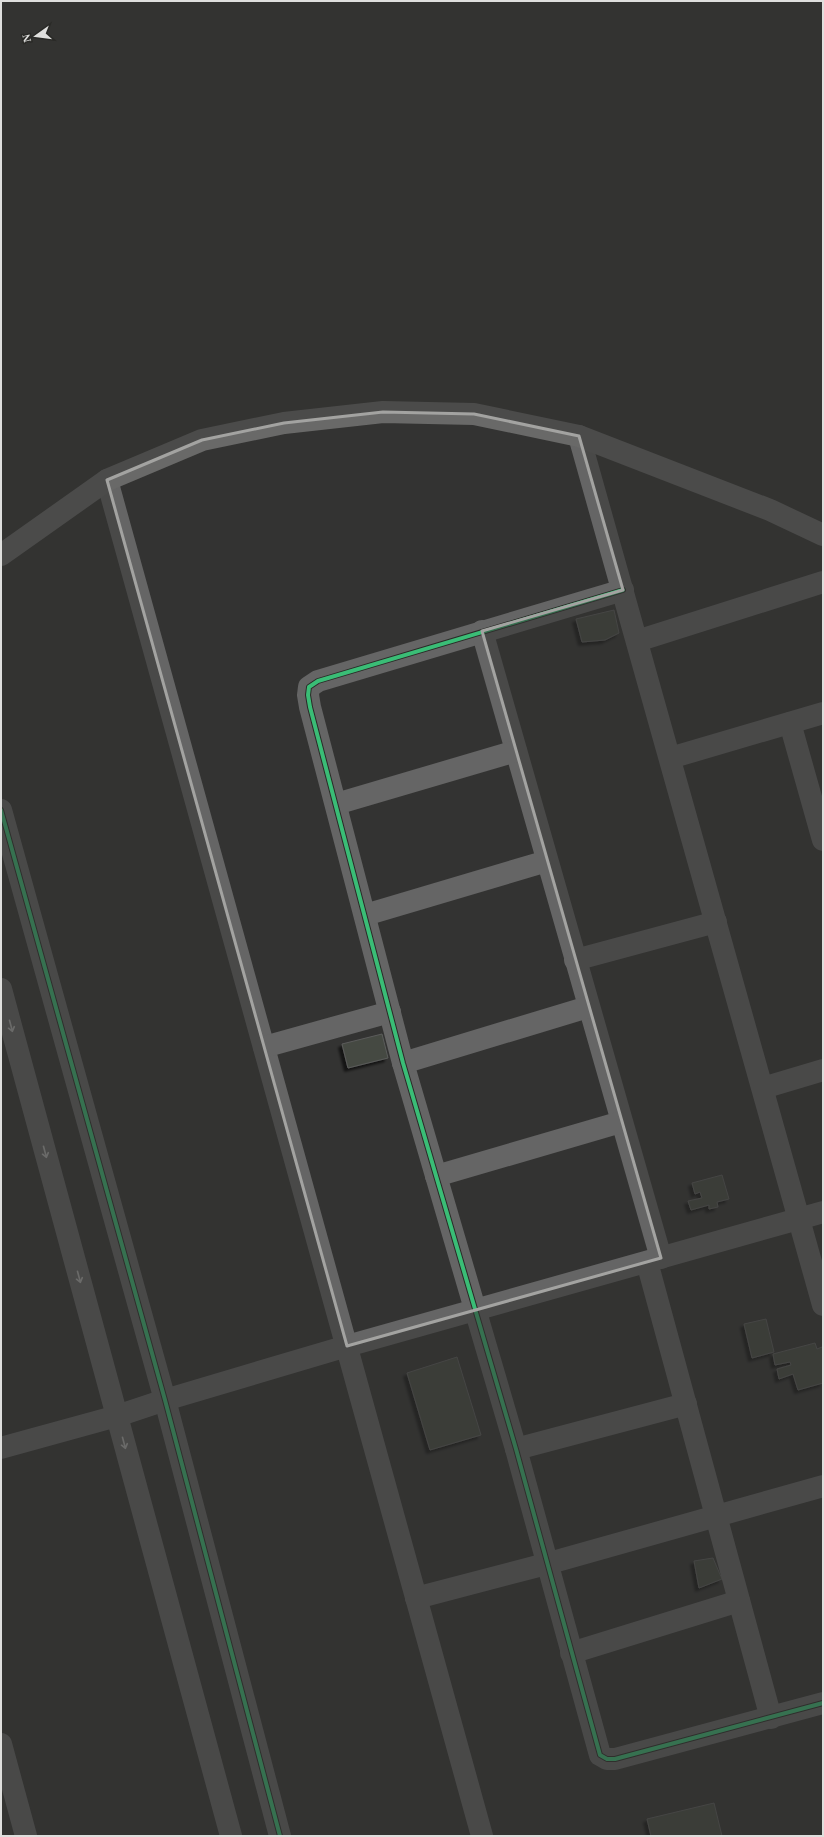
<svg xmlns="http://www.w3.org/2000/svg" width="824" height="1837" viewBox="0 0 824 1837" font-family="Georgia,serif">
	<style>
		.building { fill: #444a42; stroke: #5c5c5b; filter: url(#shadow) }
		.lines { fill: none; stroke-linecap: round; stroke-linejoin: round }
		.street { stroke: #656565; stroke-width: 22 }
		.secondary { stroke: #696968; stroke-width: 22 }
		.cycleway-casing { stroke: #2a2a27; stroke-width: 6 }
		.cycleway { stroke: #3abd76; stroke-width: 4 }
		.oneway { stroke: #aeaead }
		.marked { fill: none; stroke: #a3a3a1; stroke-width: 3; stroke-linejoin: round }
	</style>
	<defs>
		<filter id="shadow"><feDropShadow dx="-3.5" dy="3.5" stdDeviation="1" flood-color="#0009"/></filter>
	</defs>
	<rect width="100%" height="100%" fill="#333332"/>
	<g class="building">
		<polygon points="614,610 619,633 605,640 582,642 576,619"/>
		<polygon points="382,1034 388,1058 348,1068 342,1044"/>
		<polygon points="722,1175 729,1199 717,1202 718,1207 709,1209 709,1205 691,1210 688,1201 702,1198 700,1192 695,1194 692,1183"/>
		<polygon points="766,1319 774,1352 752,1358 744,1324"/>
		<polygon points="815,1343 817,1349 822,1347 823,1350 823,1383 798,1390 793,1374 779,1379 777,1369 791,1365 790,1362 775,1365 773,1354"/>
		<polygon points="457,1357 481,1435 430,1450 407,1373"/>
		<polygon points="713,1558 722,1579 699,1588 694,1561"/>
		<polygon points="714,1803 722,1836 651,1836 647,1819"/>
	</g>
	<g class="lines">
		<g class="street">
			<polyline points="579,436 823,1305"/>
			<polyline points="107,480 482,1836"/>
			<polyline points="623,590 318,681 309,687 308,695 310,707 403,1063 516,1449 600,1755 607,1759 615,1759 823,1703"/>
			<polyline points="482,631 661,1258"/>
			<polyline points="637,641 823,582"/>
			<polyline points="790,723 823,840"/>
			<polyline points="670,758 823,713"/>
			<polyline points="336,804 516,751"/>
			<polyline points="1,810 165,1400 280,1836"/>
			<polyline points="365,915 547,861"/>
			<polyline points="575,960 716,922"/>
			<polyline points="1,989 231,1836"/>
			<polyline points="264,1047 390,1012"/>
			<polyline points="403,1063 588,1007"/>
			<polyline points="763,1088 823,1070"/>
			<polyline points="436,1176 621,1122"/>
			<polyline points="647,1262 771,1718"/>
			<polyline points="1,1448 117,1416 165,1400 347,1346 823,1212"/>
			<polyline points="516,1449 686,1404"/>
			<polyline points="416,1598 546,1564 823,1486"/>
			<polyline points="571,1653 739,1601"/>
			<polyline points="1,1744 26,1836"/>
		</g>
		<polyline class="secondary" points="1,555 107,480 202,440 284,423 383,412 474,414 579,436 770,510 823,535"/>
		<defs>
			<g id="cycleway">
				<polyline points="623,590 318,681 309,687 308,695 310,707 403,1063 516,1449 600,1755 607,1759 615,1759 823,1703"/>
				<polyline points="1,810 165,1400 280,1836"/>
			</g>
		</defs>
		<use href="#cycleway" class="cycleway-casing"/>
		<use href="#cycleway" class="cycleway"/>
	</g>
	<defs><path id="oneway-shaft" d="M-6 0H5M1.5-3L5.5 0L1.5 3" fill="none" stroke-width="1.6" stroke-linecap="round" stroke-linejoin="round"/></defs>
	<g class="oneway">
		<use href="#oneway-shaft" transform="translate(11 1026) rotate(75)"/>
		<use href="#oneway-shaft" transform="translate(45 1152) rotate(75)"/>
		<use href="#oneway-shaft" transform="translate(79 1277) rotate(75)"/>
		<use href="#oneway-shaft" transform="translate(124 1443) rotate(75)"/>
	</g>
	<path d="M0 0H824V1837H0ZM 383,412 L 474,414 L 579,436 L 623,590 L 482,631 L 661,1258 L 347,1346 L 107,480 L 202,440 L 284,423 Z" fill="#333332" fill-opacity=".55" fill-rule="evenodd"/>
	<path class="marked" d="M 383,412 L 474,414 L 579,436 L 623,590 L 482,631 L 661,1258 L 347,1346 L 107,480 L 202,440 L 284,423 Z"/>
	<rect width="824" height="1837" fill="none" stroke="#dfdfdd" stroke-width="4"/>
	<g transform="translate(36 36) rotate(256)" stroke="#2a2a27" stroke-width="3" paint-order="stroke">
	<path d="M0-3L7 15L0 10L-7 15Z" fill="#dfdfdd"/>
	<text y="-6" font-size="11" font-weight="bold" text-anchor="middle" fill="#dfdfdd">N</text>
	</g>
</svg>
